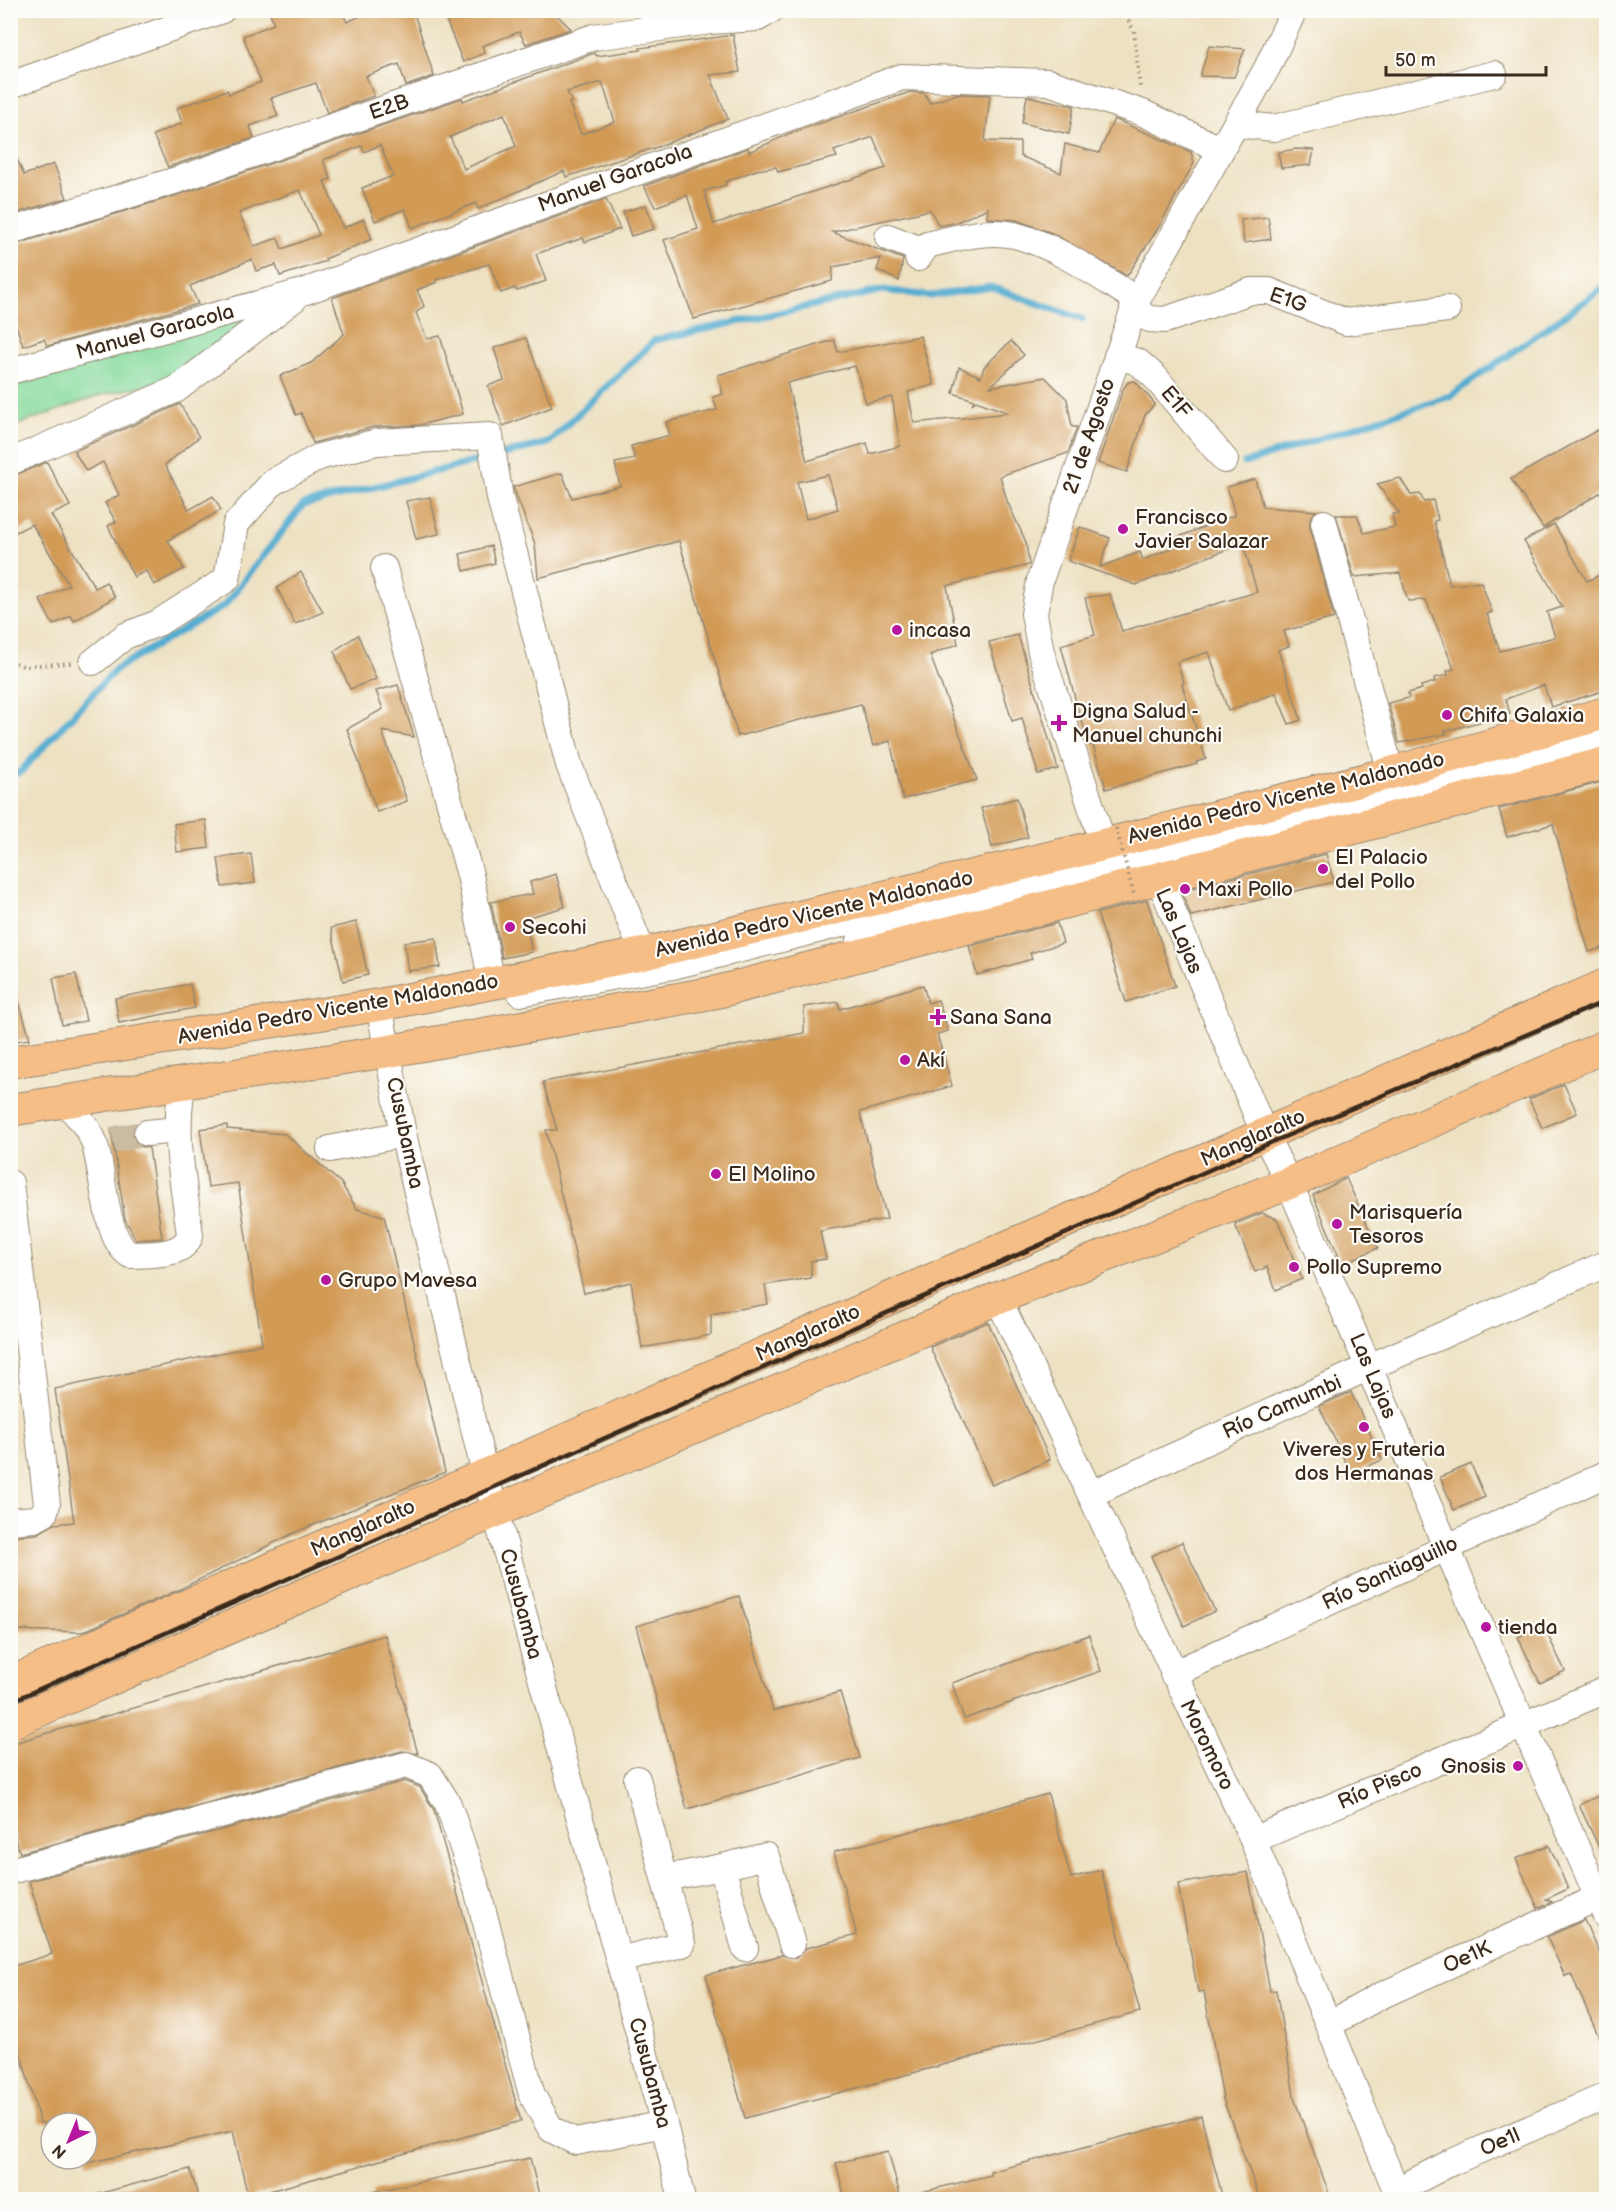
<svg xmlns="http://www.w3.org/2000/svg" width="1617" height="2210" viewBox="0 0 1617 2210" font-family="'Balsamiq Sans',sans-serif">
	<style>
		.green { fill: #86da9c; stroke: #60825d; stroke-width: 1.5 }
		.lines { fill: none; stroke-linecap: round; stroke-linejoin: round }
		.stream { stroke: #53acd0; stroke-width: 7 }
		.building { fill: #d19a55; fill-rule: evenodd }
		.minor-tunnel { stroke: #c9bca1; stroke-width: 26; stroke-dasharray: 26 13; stroke-linecap: butt }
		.minor-casing { stroke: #948670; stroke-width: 28 }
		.major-casing { stroke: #948670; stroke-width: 34 }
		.path { stroke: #948670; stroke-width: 4; stroke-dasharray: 1.5 4.5; stroke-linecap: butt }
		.minor { stroke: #fff; stroke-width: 26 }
		.major { stroke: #f6be87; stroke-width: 32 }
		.rail { stroke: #3b2a1e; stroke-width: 4.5 }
		.path-bridge { stroke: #948670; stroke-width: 4; stroke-dasharray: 1.5 4.5; stroke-linecap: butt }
		.poi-dot { fill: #b5179e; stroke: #fdfcf7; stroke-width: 2 }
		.labels { text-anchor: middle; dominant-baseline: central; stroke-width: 4.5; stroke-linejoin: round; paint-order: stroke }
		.street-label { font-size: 21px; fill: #3b2a1e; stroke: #fdfcf7 }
		.poi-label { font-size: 21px; fill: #3b2a1e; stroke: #fdfcf7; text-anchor: start }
	</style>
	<rect width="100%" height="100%" fill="#fdfcf7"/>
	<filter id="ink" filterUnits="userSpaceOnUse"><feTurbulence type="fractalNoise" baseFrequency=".0167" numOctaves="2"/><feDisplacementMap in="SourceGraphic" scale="12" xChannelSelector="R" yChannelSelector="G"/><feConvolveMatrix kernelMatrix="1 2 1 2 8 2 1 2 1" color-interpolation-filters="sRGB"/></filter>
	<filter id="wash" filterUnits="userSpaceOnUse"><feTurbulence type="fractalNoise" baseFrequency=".008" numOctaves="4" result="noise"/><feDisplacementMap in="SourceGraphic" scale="24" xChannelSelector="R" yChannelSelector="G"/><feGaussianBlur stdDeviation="1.35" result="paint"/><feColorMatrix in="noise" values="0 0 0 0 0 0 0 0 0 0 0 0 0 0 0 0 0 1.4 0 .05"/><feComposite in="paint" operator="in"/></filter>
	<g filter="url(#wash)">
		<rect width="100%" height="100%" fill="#ede1c2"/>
		<polygon class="green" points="264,312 163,381 98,396 11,427 11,387"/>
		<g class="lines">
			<g class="stream">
				<polyline points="1245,463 1450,396 1606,286"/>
				<polyline points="10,775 20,772 116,669 224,606 303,505 548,443 655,340 883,290 930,296 991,287 1082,319"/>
			</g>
		</g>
		<g id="blocks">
			<g class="building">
				<polygon points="269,10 341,10 347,22 374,10 413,10 434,76 406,86 399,64 366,76 374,96 327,113 316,83 271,98 278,116 250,126 254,138 168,167 153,135 182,123 177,108 227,90 229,94 261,82 243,36 274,24"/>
				<polygon points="442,10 552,10 571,29 526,44 519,32 482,46 485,53 463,62"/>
				<path d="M 733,35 L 740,72 L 710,75 L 728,119 L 663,145 L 566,177 L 564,171 L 478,209 L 476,203 L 412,228 L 405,209 L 375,221 L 362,188 L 393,176 L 380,145 L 364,152 L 362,146 L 323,160 L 331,179 L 324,181 L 343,228 L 364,219 L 372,239 L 325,259 L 326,261 L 280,276 L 276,265 L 256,271 L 252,259 L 190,286 L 198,304 L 47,346 L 44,339 L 23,346 L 16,325 L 10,327 L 10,246 L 181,194 L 462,98 L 463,101 L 594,53 L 597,56 L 641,50 L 640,48 ZM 602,82 L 615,122 L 581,134 L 569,103 L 572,102 L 567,92 ZM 504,114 L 516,146 L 464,169 L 450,137 ZM 300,190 L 319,235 L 282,249 L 278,238 L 254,246 L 239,213 Z"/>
				<polygon points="1209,46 1245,49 1234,77 1200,76"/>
				<path d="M 910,92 L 924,93 L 930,103 L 957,94 L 990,95 L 985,141 L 1020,142 L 1020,156 L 1061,173 L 1065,144 L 1099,153 L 1114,119 L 1191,152 L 1194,163 L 1160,225 L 1127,276 L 1052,233 L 1016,220 L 987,218 L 988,208 L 957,222 L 939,226 L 930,210 L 832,232 L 903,259 L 899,281 L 877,270 L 881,258 L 833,267 L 832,281 L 694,319 L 664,240 L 698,229 L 687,195 L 655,207 L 644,186 L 748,148 L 749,152 L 789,134 ZM 873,137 L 886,168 L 714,224 L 704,191 L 726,185 L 725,182 L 756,170 L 776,167 L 778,172 L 837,157 L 834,151 Z"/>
				<polygon points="1027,96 1074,106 1069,134 1022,123"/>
				<polygon points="10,143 24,175 54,164 67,198 10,215"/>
				<polygon points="1296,149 1314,150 1311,165 1281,168 1278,152"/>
				<polygon points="606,199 620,229 585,242 583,238 536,254 546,281 517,291 515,288 501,293 489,264 436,280 437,282 417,290 424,306 416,313 427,339 440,336 463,414 420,425 373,427 313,443 301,413 296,415 280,376 311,363 344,334 332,298"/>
				<polygon points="646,205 654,229 631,236 623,212"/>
				<polygon points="1268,217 1271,239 1244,243 1241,220"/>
				<path d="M 920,336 L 934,385 L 908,392 L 914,423 L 1009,413 L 976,401 L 972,404 L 974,400 L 953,393 L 959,367 L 981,377 L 984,367 L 1011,341 L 1024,355 L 990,387 L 1045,377 L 1067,399 L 1072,427 L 1077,427 L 1068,453 L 1000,476 L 1007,501 L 1026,542 L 1029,565 L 947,586 L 958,644 L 930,655 L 977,780 L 903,799 L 890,741 L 873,746 L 861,704 L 738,736 L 679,541 L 538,578 L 535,544 L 513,487 L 562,473 L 572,498 L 620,486 L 615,463 L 635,459 L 631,446 L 670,435 L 666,422 L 717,410 L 713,397 L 723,394 L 718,375 L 834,340 L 838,352 ZM 855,366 L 866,403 L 892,397 L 900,446 L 870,454 L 867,443 L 807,461 L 787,383 ZM 828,475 L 838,509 L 806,519 L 797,482 Z"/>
				<polygon points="526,338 552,407 503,426 488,386 504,380 494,348"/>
				<polygon points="1135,381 1155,404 1145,415 1127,472 1098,463 1123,389 1128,382"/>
				<polygon points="180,404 199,437 165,465 189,510 213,496 221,510 168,540 184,569 154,585 146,571 134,577 108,526 116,522 105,503 119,495 103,462 86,471 74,451"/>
				<polygon points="1601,428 1606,437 1606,489 1543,528 1511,479"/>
				<polygon points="47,462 70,506 51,515 95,588 106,582 115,597 74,621 71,616 53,625 40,600 69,585 32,524 10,535 10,477"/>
				<polygon points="1400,478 1411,495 1420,494 1424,502 1433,500 1438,520 1434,521 1450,585 1481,582 1492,612 1487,614 1500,651 1555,637 1547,612 1562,607 1524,541 1554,524 1587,581 1600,575 1606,591 1606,690 1551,707 1544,685 1506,699 1510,714 1445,731 1446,734 1399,743 1388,703 1409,698 1408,693 1422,689 1421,686 1435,682 1434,678 1448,675 1447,671 1454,669 1426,600 1408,601 1400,573 1354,577 1336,515 1357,515 1364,533 1395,527 1392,514 1400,514 1377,484"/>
				<polygon points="1255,479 1263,507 1316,511 1310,519 1310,527 1334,618 1284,631 1289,646 1278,650 1301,720 1289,724 1276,693 1228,711 1209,652 1177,662 1184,683 1182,685 1206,759 1196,762 1197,764 1106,789 1093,745 1090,745 1079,713 1061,645 1095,635 1085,598 1110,594 1122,631 1257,592 1243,543 1136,585 1068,561 1080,527 1110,538 1100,567 1140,552 1143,560 1176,546 1173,539 1235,515 1227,487"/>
				<polygon points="430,497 439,534 416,539 406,501"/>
				<polygon points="491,546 495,563 464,571 460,554"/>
				<polygon points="301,572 323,612 295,624 277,588"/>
				<polygon points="358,635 376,679 350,689 334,651"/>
				<polygon points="1018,635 1058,769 1038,774 1022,718 1012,721 989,642"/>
				<polygon points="398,685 414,737 382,731 407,801 377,812 347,729 383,709 376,691"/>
				<polygon points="1606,781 1606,947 1589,952 1553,824 1507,837 1499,809"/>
				<polygon points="1017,798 1028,837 992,847 981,808"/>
				<polygon points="206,820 209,848 177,852 174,824"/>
				<polygon points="251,854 255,883 222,887 218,858"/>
				<polygon points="1326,854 1334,882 1191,916 1181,891"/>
				<polygon points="556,874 565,907 525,918 532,952 502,958 491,902 533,894 530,882"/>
				<polygon points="1147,900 1175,986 1126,1002 1097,913"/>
				<polygon points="356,922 368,975 343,981 331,928"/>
				<polygon points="1057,923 1063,943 1030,953 1032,959 977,975 969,946"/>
				<polygon points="436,938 440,967 408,971 404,942"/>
				<polygon points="76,974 86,1021 62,1025 53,978"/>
				<polygon points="190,984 195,1008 119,1023 115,998"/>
				<polygon points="923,985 928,1003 938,1000 948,1031 937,1034 952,1086 860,1112 887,1219 820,1231 826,1259 811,1261 811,1278 765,1285 768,1304 711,1314 711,1335 642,1348 631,1282 584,1293 546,1130 557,1130 543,1082 804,1033 804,1007 838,1002 840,1009"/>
				<polygon points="15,988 30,1039 10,1042 10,989"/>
				<polygon points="1564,1084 1577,1113 1542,1128 1529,1099"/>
				<polygon points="227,1125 227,1129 285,1134 341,1183 357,1209 384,1216 445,1472 296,1532 176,1591 82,1632 10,1630 10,1536 37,1534 54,1524 74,1522 55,1389 262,1344 238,1183 208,1187 200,1129"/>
				<polygon points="134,1126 132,1134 135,1141 140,1146 149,1148 162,1238 136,1240 125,1219 111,1129"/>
				<polygon points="1346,1178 1378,1248 1342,1264 1313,1195"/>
				<polygon points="1262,1213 1277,1219 1302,1279 1276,1290 1267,1267 1255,1272 1235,1224"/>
				<polygon points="988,1322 1050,1460 992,1485 930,1347"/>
				<polygon points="1351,1392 1382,1460 1351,1474 1319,1406"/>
				<polygon points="1471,1464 1485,1497 1454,1510 1440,1477"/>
				<polygon points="1182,1542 1215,1611 1184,1626 1151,1556"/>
				<polygon points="739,1596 773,1711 840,1692 860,1758 687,1809 636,1626"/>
				<polygon points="1543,1625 1565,1671 1540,1683 1518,1637"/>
				<polygon points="385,1635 418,1754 402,1751 20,1853 10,1824 10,1744"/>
				<polygon points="1089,1635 1101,1671 964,1719 952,1683"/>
				<polygon points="405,1781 420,1787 434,1810 521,2121 248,2197 233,2131 87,2163 87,2123 40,2123 10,2015 10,1967 52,1954 29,1881"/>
				<polygon points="1606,1792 1606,1862 1579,1805"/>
				<polygon points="1048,1794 1071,1878 1101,1870 1140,2012 745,2118 706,1975 782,1955 796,1958 806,1948 857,1935 834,1852"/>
				<polygon points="1549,1845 1568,1889 1546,1899 1552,1902 1538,1908 1516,1859"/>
				<polygon points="1248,1872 1270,1991 1276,1990 1295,2101 1331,2199 1260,2199 1223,2099 1204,1991 1198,1992 1178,1884"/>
				<polygon points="1584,1920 1606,1968 1606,2053 1571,1974 1565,1976 1547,1937"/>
				<polygon points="1201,2116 1223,2199 918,2199 917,2193 991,2175 990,2172"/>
				<polygon points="888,2151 901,2199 845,2199 836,2163"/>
				<polygon points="530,2158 540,2199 373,2199 372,2192"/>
				<polygon points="190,2169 199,2199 99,2199 98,2194"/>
			</g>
		</g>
	</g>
	<g filter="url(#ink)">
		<use href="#blocks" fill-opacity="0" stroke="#948670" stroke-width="1.5"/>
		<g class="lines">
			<polyline class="minor-tunnel" points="113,1140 147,1133"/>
			<defs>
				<g id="minor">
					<polyline points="10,85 222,10"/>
					<polyline points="1236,124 1274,128 1494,74"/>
					<polyline points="10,231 177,180 594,37 710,21 758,18 771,10"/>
					<polyline points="888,237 921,250"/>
					<path d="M 918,258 L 927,245 C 954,238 986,229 1014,235 C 1058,246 1098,276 1137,300"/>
					<polyline points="1133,309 1149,319 1165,320 1251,291 1269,291 1346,322 1447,309"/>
					<polyline points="1117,356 1138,362 1154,376 1225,460"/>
					<polyline points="10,371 306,291 902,77 1048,82 1143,113 1220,149"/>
					<polyline points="10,462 177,389 294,299"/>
					<polyline points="1324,523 1391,773"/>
					<polyline points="384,568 470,875 492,983"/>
					<polyline points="93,662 125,636 158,623 227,579 236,524 273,482 319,457 377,442 490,436 500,498 569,765 643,954"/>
					<polyline points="1152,861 1264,1133 1289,1183 1606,1916"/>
					<polyline points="1109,862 1041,652 1034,614 1040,580 1137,300 1267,68 1294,10"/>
					<polyline points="860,941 924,918 992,899 1606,738"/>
					<polyline points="520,993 673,966 917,905"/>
					<polyline points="379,1005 403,1134 485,1474 664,2124 682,2200"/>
					<path d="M 63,1101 C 75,1112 88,1126 94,1142 C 104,1170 104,1240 130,1255 C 149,1254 184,1257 190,1235 C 184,1184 172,1133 183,1083"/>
					<polyline points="147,1133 177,1130"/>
					<polyline points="330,1149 403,1134"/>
					<polyline points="10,1183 47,1504 44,1514 35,1519 10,1521"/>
					<polyline points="998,1298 1253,1840 1400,2200"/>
					<polyline points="1091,1494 1369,1367 1606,1264"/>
					<polyline points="1173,1674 1606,1474"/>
					<polyline points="1253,1840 1606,1690"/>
					<polyline points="722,1867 766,1856 792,1944"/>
					<polyline points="10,1871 406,1765 430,1775 448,1804 477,1889 532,2095 551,2129 576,2142 664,2124"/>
					<polyline points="665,1878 722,1867 745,1948"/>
					<polyline points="619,1960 682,1944 637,1779"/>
					<polyline points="1330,2024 1378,1997 1606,1894"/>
					<polyline points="1396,2191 1452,2162 1606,2096"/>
				</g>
				<g id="major">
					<polyline points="10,1062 379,1005 643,954 1103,845 1391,773 1606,713"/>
					<polyline points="10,1110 389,1051 717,992 1606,763"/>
					<polyline points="10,1683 1606,985"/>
					<polyline points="10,1723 496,1511 998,1298 1289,1183 1606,1046"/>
				</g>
			</defs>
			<use href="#minor" class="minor-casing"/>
			<use href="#major" class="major-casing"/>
			<g class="path">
				<polyline points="1123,10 1134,31 1140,88"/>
				<polyline points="10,661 23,666 71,663"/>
			</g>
			<use href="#minor" class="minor"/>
			<use href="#major" class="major"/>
			<polyline class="rail" points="10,1702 1270,1143 1606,1001"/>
			<polyline class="path-bridge" points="1116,828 1134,895"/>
		</g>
	</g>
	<g class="poi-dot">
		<circle cx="1123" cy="529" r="6"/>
		<circle cx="897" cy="630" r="6"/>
		<circle cx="1447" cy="715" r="6"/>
		<path d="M1056 714h6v6h6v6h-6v6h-6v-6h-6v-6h6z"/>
		<circle cx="1323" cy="869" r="6"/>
		<circle cx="1185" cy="889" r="6"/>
		<circle cx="510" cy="927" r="6"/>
		<path d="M935 1008h6v6h6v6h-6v6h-6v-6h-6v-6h6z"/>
		<circle cx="905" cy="1060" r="6"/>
		<circle cx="716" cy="1174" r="6"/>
		<circle cx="1337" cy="1224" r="6"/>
		<circle cx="1294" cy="1267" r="6"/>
		<circle cx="326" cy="1280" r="6"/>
		<circle cx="1364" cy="1427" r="6"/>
		<circle cx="1486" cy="1627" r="6"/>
		<circle cx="1518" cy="1766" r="6"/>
	</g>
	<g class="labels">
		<g class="street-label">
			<text transform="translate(389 107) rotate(-19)">E2B</text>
			<text transform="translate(615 178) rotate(-20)">Manuel Garacola</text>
			<text transform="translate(1288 300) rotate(19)">E1G</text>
			<text transform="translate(155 332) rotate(-15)">Manuel Garacola</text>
			<text transform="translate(1176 402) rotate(50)">E1F</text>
			<text transform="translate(1089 436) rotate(-71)">21 de Agosto</text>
			<text transform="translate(1286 798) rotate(-14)">Avenida Pedro Vicente Maldonado</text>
			<text transform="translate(814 914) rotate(-13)">Avenida Pedro Vicente Maldonado</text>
			<text transform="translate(1179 931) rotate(67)">Las Lajas</text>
			<text transform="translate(338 1009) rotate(-10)">Avenida Pedro Vicente Maldonado</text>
			<text transform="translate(405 1133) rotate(78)">Cusubamba</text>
			<text transform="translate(1253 1138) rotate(-24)">Manglaralto</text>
			<text transform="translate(808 1333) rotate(-24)">Manglaralto</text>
			<text transform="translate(1373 1376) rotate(67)">Las Lajas</text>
			<text transform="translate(1282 1407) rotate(-24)">Río Camumbi</text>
			<text transform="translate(363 1528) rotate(-24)">Manglaralto</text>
			<text transform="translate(1390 1573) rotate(-25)">Río Santiaguillo</text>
			<text transform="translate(521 1604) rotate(75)">Cusubamba</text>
			<text transform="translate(1207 1745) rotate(64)">Moromoro</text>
			<text transform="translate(1380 1786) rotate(-23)">Río Pisco</text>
			<text transform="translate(1467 1957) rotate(-24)">Oe1K</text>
			<text transform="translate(650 2073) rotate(75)">Cusubamba</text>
			<text transform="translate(1500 2142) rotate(-23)">Oe1l</text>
		</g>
		<g class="poi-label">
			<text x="1135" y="517">Francisco<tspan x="1135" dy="24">Javier Salazar</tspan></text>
			<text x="909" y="630">incasa</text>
			<text x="1072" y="711">Digna Salud -<tspan x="1072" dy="24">Manuel chunchi</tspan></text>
			<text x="1459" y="715">Chifa Galaxia</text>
			<text x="1335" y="857">El Palacio<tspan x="1335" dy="24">del Pollo</tspan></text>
			<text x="1197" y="889">Maxi Pollo</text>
			<text x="522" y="927">Secohi</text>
			<text x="950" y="1017">Sana Sana</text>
			<text x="917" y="1060">Akí</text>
			<text x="728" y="1174">El Molino</text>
			<text x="1349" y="1212">Marisquería<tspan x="1349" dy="24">Tesoros</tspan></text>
			<text x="1306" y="1267">Pollo Supremo</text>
			<text x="338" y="1280">Grupo Mavesa</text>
			<text x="1364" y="1449" text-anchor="middle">Viveres y Fruteria<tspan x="1364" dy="24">dos Hermanas</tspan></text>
			<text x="1498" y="1627">tienda</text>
			<text x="1506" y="1766" text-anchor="end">Gnosis</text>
		</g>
	</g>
	<rect width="1617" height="2210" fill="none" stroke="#fdfcf7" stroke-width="36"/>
	<g transform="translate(69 2141) rotate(223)"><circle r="28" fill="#fdfcf7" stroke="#afa8a0" stroke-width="1.5"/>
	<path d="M0-4.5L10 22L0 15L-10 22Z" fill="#b5179e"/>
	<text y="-9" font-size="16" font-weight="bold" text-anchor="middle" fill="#3b2a1e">N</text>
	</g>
	<path d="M1386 66v9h160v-9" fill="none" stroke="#3b2a1e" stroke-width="3"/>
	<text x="1395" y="66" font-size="18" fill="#3b2a1e" stroke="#fdfcf7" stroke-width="4.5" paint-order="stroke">50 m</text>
</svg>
